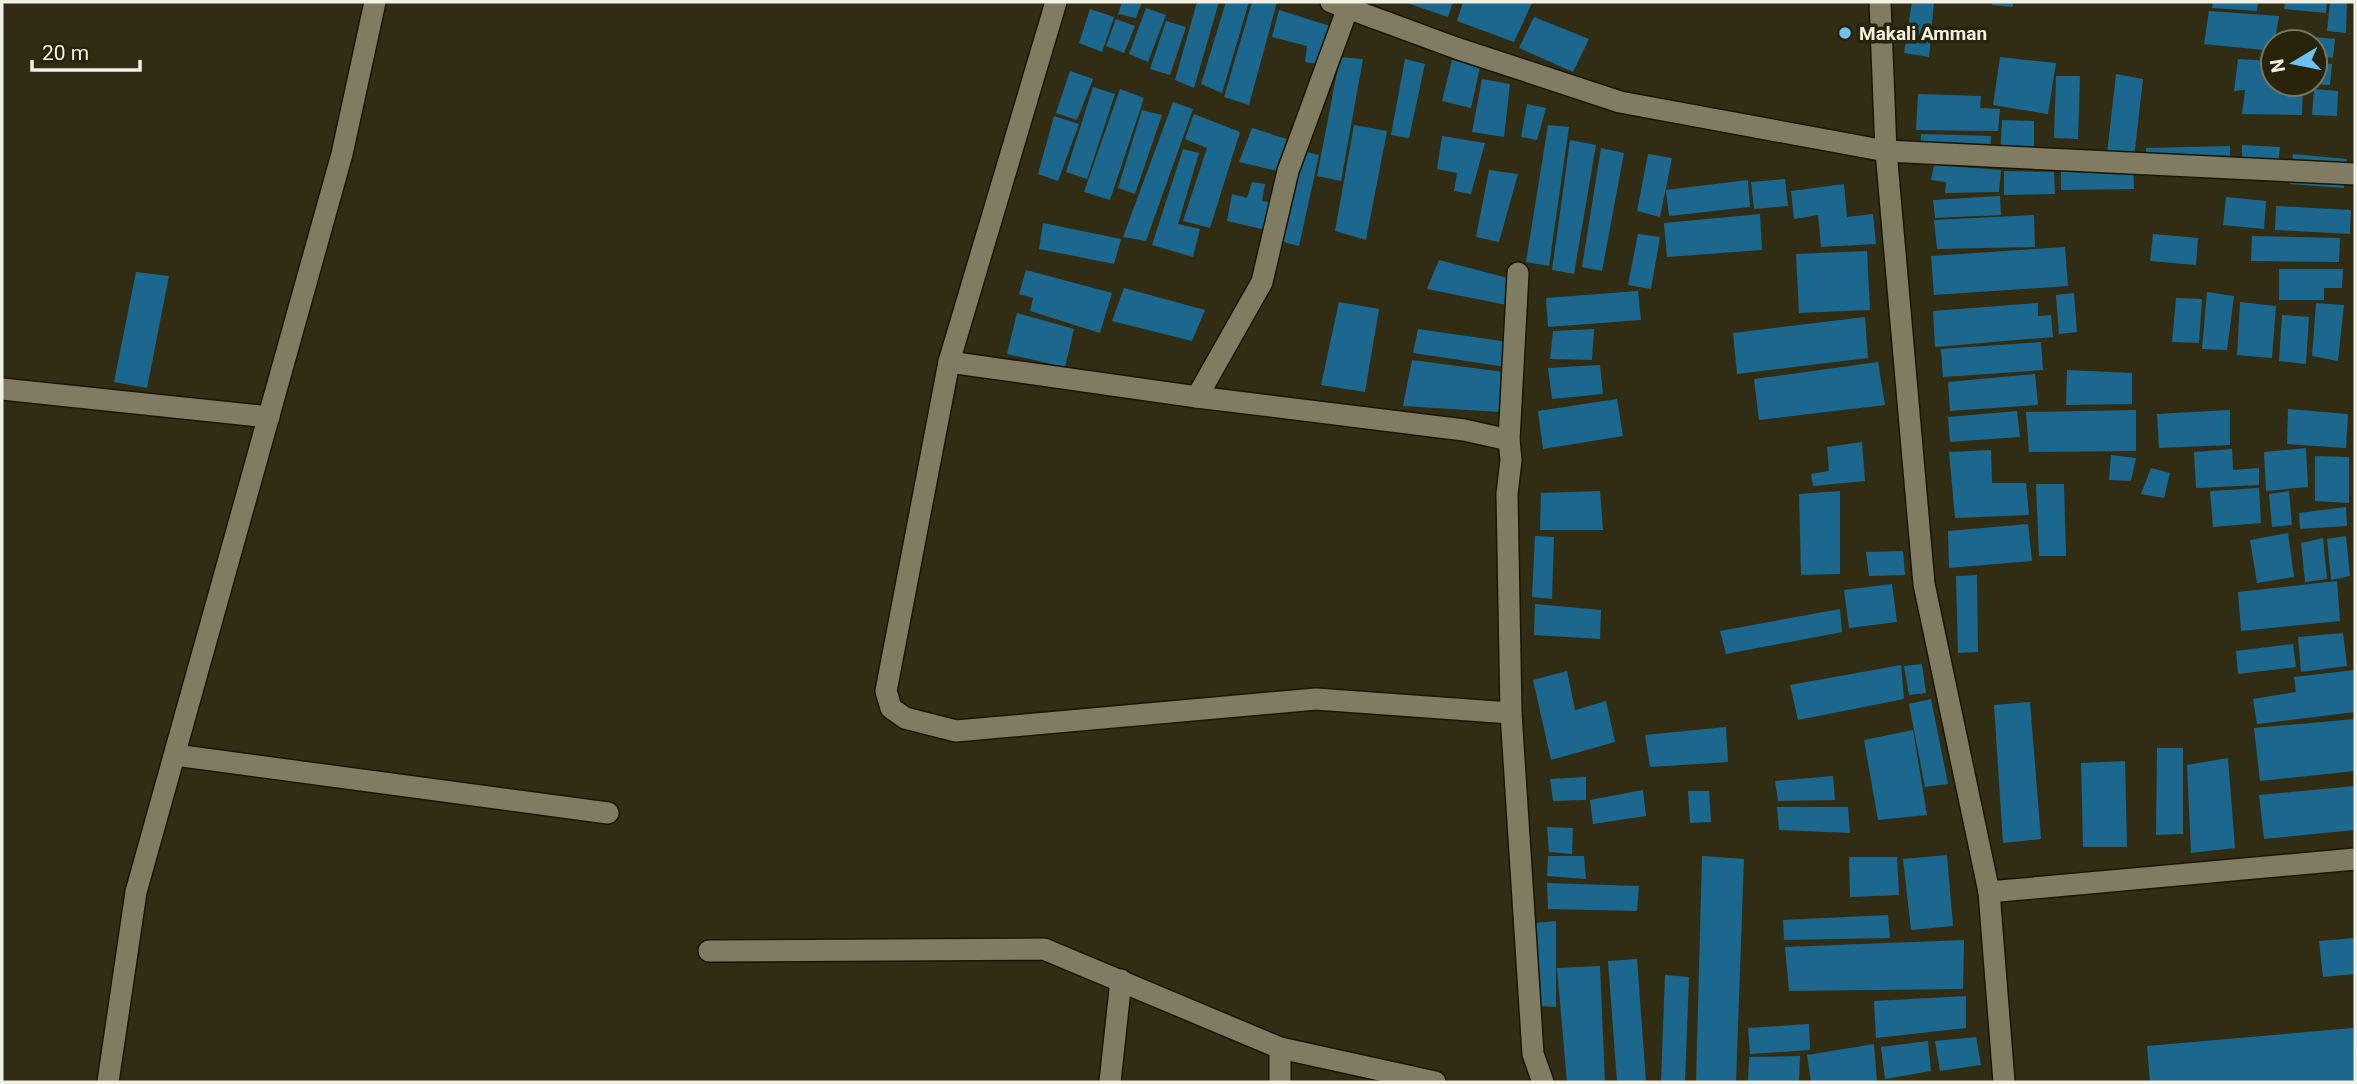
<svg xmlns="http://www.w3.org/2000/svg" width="2357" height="1084" viewBox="0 0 2357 1084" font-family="Roboto,sans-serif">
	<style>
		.building { fill: #1b678e }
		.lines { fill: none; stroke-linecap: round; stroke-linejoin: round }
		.minor-casing { stroke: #191501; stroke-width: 24 }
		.minor { stroke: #7f7c61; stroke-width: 21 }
		.poi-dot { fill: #6ec2f3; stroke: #27240b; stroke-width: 2.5 }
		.labels { text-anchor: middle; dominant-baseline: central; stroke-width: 7; stroke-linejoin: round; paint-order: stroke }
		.poi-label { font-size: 19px; font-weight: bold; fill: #f2f0e2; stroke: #27240b; text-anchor: start }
	</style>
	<rect width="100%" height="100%" fill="#312d15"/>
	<g class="building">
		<polygon points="1122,2 1142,2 1136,18 1118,14"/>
		<polygon points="1197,2 1219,2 1194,88 1175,80"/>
		<polygon points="1226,2 1249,2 1222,93 1201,84"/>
		<polygon points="1252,2 1277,2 1249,105 1224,97"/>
		<polygon points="1404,2 1453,2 1448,17"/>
		<polygon points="1463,2 1529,2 1532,3 1514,42 1457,21"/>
		<polygon points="1912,2 1934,2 1929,57 1904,53"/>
		<polygon points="1992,2 2013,2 2013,7 1992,5"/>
		<polygon points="2213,2 2258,2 2257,11 2212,8"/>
		<polygon points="2285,2 2327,2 2326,13 2284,9"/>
		<polygon points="2330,2 2347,2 2346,33 2327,31"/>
		<polygon points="1146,8 1166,15 1148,62 1129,54"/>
		<polygon points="1090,9 1114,17 1102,52 1079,43"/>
		<polygon points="1279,10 1330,26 1322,65 1305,62 1307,46 1272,37"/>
		<polygon points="2209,11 2279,16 2273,51 2204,44"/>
		<polygon points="1534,17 1589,39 1573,72 1519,48"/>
		<polygon points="1116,19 1135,26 1124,53 1106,46"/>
		<polygon points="1166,21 1186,27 1170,75 1150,69"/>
		<polygon points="2285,34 2335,39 2333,58 2315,55 2315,42 2284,42"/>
		<polygon points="1340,57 1363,59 1341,181 1317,176"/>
		<polygon points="2000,57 2056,63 2048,114 1993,105"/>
		<polygon points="1405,59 1425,64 1409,138 1391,135"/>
		<polygon points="2238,59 2273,61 2273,84 2296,84 2296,90 2303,90 2302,115 2242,114 2245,90 2234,91"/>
		<polygon points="1452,60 1480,67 1471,108 1442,101"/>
		<polygon points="2315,62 2332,64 2330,85 2315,84"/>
		<polygon points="1070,71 1093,79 1077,120 1056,113"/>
		<polygon points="2116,74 2143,79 2134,158 2107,154"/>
		<polygon points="2056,76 2080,76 2078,139 2054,138"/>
		<polygon points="1482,79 1510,84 1504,137 1472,132"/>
		<polygon points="1093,87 1115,94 1087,179 1066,172"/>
		<polygon points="1120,89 1144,98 1110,200 1084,192"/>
		<polygon points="2314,89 2338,91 2337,116 2312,115"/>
		<polygon points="1918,94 1981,96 1980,108 2000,109 1998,131 1916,130"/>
		<polygon points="1173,102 1193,109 1146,241 1123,237"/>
		<polygon points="1527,104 1546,108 1537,140 1521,137"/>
		<polygon points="1142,110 1162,115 1135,194 1118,188"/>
		<polygon points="1194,114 1240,132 1210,228 1183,221 1207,148 1185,139"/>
		<polygon points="1054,116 1079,124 1058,181 1038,174"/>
		<polygon points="2002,120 2034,121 2034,159 2000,158"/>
		<polygon points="1354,125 1387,131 1366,240 1335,231"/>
		<polygon points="1548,125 1569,127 1549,266 1526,262"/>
		<polygon points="1252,128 1290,140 1277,171 1239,162"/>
		<polygon points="1921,134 1991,136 1990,159 1920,158"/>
		<polygon points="1442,136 1485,143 1471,194 1454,191 1457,173 1437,169"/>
		<polygon points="1570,140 1596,145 1574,274 1552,270"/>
		<polygon points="2242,145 2280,147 2277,174 2242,173"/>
		<polygon points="2230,146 2230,168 2146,169 2146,148"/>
		<polygon points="1601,148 1624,153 1602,271 1582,267"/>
		<polygon points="1183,149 1199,153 1178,224 1200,229 1193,257 1152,245"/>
		<polygon points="1303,151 1319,155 1299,246 1276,240"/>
		<polygon points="1648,154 1672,158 1660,217 1637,211"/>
		<polygon points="2293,154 2347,159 2344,188 2290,184"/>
		<polygon points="2133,164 2134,189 2061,190 2061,166"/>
		<polygon points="1934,165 2001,170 1999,192 1945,193 1946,182 1931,180"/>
		<polygon points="1489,170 1518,174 1499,242 1476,237"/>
		<polygon points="2004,171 2054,172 2055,194 2004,195"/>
		<polygon points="1785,179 1788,206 1754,209 1751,182"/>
		<polygon points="1748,180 1750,207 1669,216 1666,190"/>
		<polygon points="1252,182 1265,184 1262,201 1275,203 1266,230 1227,221 1232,194 1247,198"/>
		<polygon points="1844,184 1847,217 1873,214 1876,244 1821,247 1818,215 1794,219 1791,191"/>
		<polygon points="2000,196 2001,215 1935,218 1933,200"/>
		<polygon points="2226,197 2266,201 2264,229 2223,225"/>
		<polygon points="2276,206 2351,210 2350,234 2275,230"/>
		<polygon points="1760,214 1762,250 1667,257 1664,223"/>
		<polygon points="2034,215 2035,247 1937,249 1934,220"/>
		<polygon points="1043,223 1121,239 1114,264 1039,249"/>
		<polygon points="1638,234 1660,237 1651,289 1628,285"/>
		<polygon points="2153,234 2198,238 2196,265 2150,261"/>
		<polygon points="2252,236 2340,238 2339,262 2251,261"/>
		<polygon points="2065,247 2068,286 1934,295 1931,256"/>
		<polygon points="1867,251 1870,310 1799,313 1796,254"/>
		<polygon points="1439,260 1519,281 1512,306 1427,289"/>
		<polygon points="2279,269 2343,269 2342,288 2324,288 2324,300 2279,300"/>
		<polygon points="1026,270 1112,293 1100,333 1030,311 1033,298 1019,294"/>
		<polygon points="136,272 169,276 147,388 114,382"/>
		<polygon points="1124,288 1205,310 1192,341 1112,321"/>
		<polygon points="1638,291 1641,320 1548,327 1546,298"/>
		<polygon points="2207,292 2234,296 2227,350 2202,349"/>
		<polygon points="2074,293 2077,332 2059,334 2056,295"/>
		<polygon points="2176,298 2202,299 2199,343 2172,342"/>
		<polygon points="1339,302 1379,309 1365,392 1321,385"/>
		<polygon points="2240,302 2276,306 2272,358 2237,355"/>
		<polygon points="2038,303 2038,316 2051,315 2053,337 1935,347 1933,311"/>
		<polygon points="2316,303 2344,305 2338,361 2312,356"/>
		<polygon points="1017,313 1074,329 1065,367 1007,354"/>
		<polygon points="2282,315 2309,317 2306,364 2279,361"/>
		<polygon points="1865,317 1868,358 1737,374 1733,333"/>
		<polygon points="1418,329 1515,343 1506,367 1413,353"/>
		<polygon points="1594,329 1592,360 1550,359 1553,331"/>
		<polygon points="2041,342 2043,370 1943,377 1941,349"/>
		<polygon points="1412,360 1504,372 1500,412 1403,406"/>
		<polygon points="1878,362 1885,405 1759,420 1754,379"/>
		<polygon points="1600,365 1603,394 1552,399 1548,368"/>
		<polygon points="2067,370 2132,373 2132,404 2066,405"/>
		<polygon points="2035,374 2038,405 1950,411 1948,382"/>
		<polygon points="1617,399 1623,436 1543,449 1538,411"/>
		<polygon points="2288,409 2348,414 2346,448 2287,444"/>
		<polygon points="2136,410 2136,451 2029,452 2026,412"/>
		<polygon points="2230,410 2230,445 2159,448 2157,414"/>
		<polygon points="2017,411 2020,437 1950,442 1948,417"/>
		<polygon points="1862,442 1865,481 1813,486 1811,474 1829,471 1827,447"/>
		<polygon points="2306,448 2308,487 2266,491 2264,452"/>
		<polygon points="2232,449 2233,470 2259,468 2259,485 2196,488 2194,452"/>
		<polygon points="1991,450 1992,483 2026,483 2029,515 1955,518 1949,452"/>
		<polygon points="2111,455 2136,458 2131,481 2109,480"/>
		<polygon points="2315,456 2349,457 2349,503 2315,501"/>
		<polygon points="2151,468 2170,473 2164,498 2141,494"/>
		<polygon points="2036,484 2064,484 2066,556 2039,556"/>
		<polygon points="2259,488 2261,523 2213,527 2210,491"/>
		<polygon points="1600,491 1603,530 1540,530 1541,493"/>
		<polygon points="1840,491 1840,574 1801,575 1799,494"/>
		<polygon points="2289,491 2292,525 2272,527 2269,494"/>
		<polygon points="2346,507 2347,526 2300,529 2299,513"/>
		<polygon points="2028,524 2032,561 1949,568 1948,531"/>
		<polygon points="2288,533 2294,577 2257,583 2250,540"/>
		<polygon points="1535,536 1554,537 1552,599 1532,597"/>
		<polygon points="2346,536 2350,576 2331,580 2327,539"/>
		<polygon points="2323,538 2327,579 2305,582 2301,543"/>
		<polygon points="1903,551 1905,575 1869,576 1866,552"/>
		<polygon points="1977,575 1978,652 1958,653 1956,576"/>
		<polygon points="2337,581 2340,621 2241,631 2238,592"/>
		<polygon points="1892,584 1897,622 1849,628 1844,590"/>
		<polygon points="1535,604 1601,610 1600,639 1534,635"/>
		<polygon points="1840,609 1842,632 1726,654 1720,631"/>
		<polygon points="2343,633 2347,666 2301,672 2298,637"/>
		<polygon points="2293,644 2296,667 2238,674 2236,651"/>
		<polygon points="1922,664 1926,693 1909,695 1904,666"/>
		<polygon points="1901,665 1904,699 1798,720 1790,685"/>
		<polygon points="2355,670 2355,712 2257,724 2253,699 2296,692 2294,677"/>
		<polygon points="1567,671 1575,710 1606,701 1615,742 1551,760 1533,680"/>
		<polygon points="1931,699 1948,784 1925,787 1909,704"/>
		<polygon points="2030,702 2041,839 2003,843 1994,705"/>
		<polygon points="2355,719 2355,771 2260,781 2254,728"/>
		<polygon points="1726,727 1728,762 1650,767 1645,735"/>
		<polygon points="1913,730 1927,815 1878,820 1864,740"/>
		<polygon points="2157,748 2183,748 2183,834 2156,835"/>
		<polygon points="2228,758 2235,848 2191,853 2187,765"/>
		<polygon points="2125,761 2127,847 2083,847 2081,763"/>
		<polygon points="1833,776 1835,800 1778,801 1775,781"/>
		<polygon points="1586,777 1586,800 1553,801 1550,779"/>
		<polygon points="2355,786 2355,830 2264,839 2259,795"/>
		<polygon points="1643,790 1646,816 1593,824 1590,800"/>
		<polygon points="1688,791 1709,791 1711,822 1690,823"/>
		<polygon points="1777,807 1848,807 1850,833 1779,830"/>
		<polygon points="1547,827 1573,828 1572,854 1549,852"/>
		<polygon points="1947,855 1953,926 1911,930 1903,859"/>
		<polygon points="1548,856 1584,856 1586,879 1547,876"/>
		<polygon points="1702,856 1744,859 1736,1082 1696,1082"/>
		<polygon points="1849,857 1897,857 1899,895 1850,897"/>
		<polygon points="1547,883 1639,886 1637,911 1548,909"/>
		<polygon points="1888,915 1890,938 1784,940 1783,920"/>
		<polygon points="1556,921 1556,1007 1538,1006 1535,923"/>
		<polygon points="2355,938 2355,974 2323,977 2319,941"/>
		<polygon points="1964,940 1963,989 1789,991 1785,947"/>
		<polygon points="1637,959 1646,1082 1617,1082 1608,961"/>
		<polygon points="1600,966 1605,1082 1567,1082 1557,968"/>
		<polygon points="1665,975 1689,977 1685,1082 1661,1082"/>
		<polygon points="1966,996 1966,1028 1876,1038 1874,1001"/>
		<polygon points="1809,1024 1810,1050 1750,1054 1748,1028"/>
		<polygon points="2353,1028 2355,1082 2150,1082 2147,1046"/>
		<polygon points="1976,1037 1981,1065 1940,1071 1935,1041"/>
		<polygon points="1928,1041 1931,1071 1885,1079 1881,1047"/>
		<polygon points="1874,1044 1877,1081 1811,1082 1807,1055"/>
		<polygon points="1800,1056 1799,1082 1748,1082 1749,1057"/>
	</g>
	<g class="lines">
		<defs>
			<g id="minor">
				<polyline points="1056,2 949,362 886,691 891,708 905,718 956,731 1316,699 1511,713"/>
				<polyline points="1331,2 1456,48 1620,102 1886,151 2355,174"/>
				<polyline points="1880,2 1886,151 1924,584 1989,892 2355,859"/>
				<polyline points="949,362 1197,397 1464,430 1509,440 1511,460 1507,494 1511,713 1533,1054 1543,1082"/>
				<polyline points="2,389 269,417"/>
				<polyline points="1197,397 1262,282 1288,171 1350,2"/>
				<polyline points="1509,440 1518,273"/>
				<polyline points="175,755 608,813"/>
				<polyline points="1989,892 2004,1082"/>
				<polyline points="709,951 1044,949 1280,1048 1280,1082"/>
				<polyline points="1280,1048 1435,1082"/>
				<polyline points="108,1082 136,892 342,154 375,2"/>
				<polyline points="1110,1082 1121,980"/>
			</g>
		</defs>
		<use href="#minor" class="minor-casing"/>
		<use href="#minor" class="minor"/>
	</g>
	<circle class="poi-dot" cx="1845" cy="33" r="7"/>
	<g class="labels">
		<g class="poi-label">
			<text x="1859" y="33">Makali Amman</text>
		</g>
	</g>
	<rect width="2357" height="1084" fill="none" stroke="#f2f0e2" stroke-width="7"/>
	<g transform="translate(2294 63) rotate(260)"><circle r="33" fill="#27240b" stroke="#787661" stroke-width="2"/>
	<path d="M0-5L12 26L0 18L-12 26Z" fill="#6ec2f3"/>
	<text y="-10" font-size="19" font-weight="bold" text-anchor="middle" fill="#f2f0e2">N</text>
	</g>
	<path d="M32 60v10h108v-10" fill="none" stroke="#f2f0e2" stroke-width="3.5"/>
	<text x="42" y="60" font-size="21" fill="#f2f0e2" stroke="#27240b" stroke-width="5" paint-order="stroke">20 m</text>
</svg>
